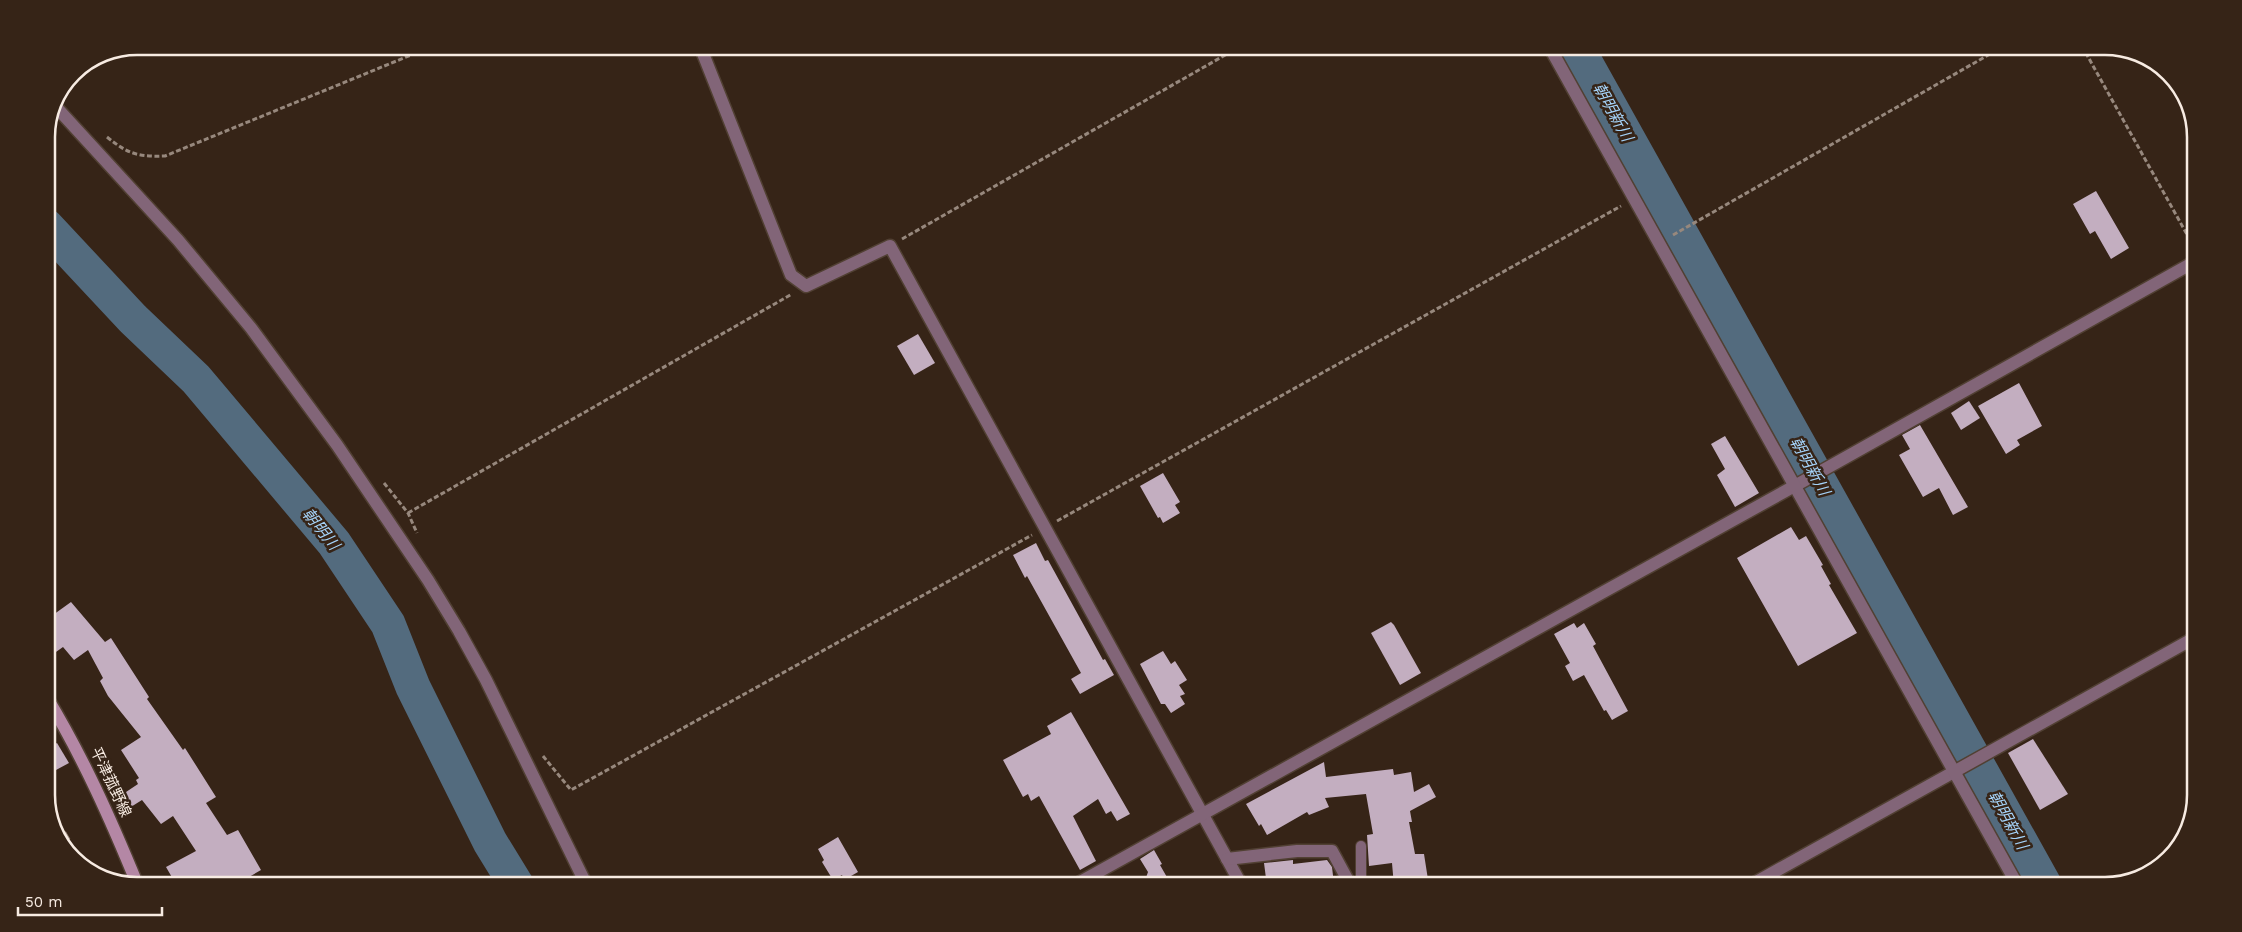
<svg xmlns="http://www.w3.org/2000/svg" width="2242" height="932" viewBox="0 0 2242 932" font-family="'Work Sans','Noto Sans JP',sans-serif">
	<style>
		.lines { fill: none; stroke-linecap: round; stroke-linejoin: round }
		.river { stroke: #536b7e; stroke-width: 35 }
		.building { fill: #c3aec0 }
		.service-casing { stroke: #514033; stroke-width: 12 }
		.minor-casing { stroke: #514033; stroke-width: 15 }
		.tertiary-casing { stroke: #514033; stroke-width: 15 }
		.secondary-casing { stroke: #514033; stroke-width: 15 }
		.path { stroke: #97887d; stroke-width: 3; stroke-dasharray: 5 2.5; stroke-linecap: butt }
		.service { stroke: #826578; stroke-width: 10 }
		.minor { stroke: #826578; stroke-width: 12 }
		.tertiary { stroke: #826578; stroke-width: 12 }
		.secondary { stroke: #b487a5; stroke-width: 12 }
		.rail { stroke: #98897e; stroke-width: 4; stroke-dasharray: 9 9; stroke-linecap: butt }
		.labels { text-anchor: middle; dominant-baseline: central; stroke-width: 5; stroke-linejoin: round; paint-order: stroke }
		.street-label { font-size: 15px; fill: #f7ebe2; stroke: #362417 }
		.water-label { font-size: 16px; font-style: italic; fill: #a4d2f8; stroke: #362417 }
		.rim { fill: none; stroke: #f7ebe2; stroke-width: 2.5 }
	</style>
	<rect width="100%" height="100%" fill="#362417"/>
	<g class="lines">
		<g class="river">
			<polyline points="1576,46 2045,886"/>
			<polyline points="46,226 133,319 196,379 334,543 388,624 413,687 490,842 517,886"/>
		</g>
	</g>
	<g class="building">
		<polygon points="2096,191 2129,248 2111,259 2095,231 2090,234 2073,204"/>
		<polygon points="918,334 935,363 914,375 897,346"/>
		<polygon points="2019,383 2042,426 2017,440 2020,445 2006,454 1978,406"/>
		<polygon points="1969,401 1980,418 1961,430 1951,413"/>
		<polygon points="1920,425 1968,507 1953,515 1939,488 1923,497 1899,455 1910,449 1902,435"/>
		<polygon points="1725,436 1759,493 1735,507 1717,475 1725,469 1711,444"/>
		<polygon points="1163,473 1180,502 1175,505 1180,513 1163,523 1160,517 1158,518 1140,486"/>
		<polygon points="1791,527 1799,540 1806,536 1823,565 1821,566 1831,584 1829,585 1857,633 1798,666 1737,558"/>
		<polygon points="1036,543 1045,561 1048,560 1103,660 1105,659 1114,675 1080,694 1071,679 1081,673 1027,576 1025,578 1013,555"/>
		<polygon points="71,602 105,642 111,638 149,697 147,699 183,750 185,748 216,797 206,803 227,835 238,830 261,870 242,881 245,886 177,886 166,867 196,851 173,816 161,824 142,800 126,810 117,798 138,784 136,780 139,778 121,750 141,737 108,696 100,681 103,678 88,650 74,660 63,647 46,659 46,620"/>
		<polygon points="1391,622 1394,625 1421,673 1400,685 1371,633"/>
		<polygon points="1574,623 1577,628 1584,623 1596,644 1593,646 1628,711 1612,720 1606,710 1604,711 1584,675 1573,681 1565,666 1570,663 1554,634"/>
		<polygon points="1163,651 1171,664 1175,661 1187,680 1179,685 1185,694 1180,696 1185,704 1171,713 1165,704 1161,704 1140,664"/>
		<polygon points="1071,712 1130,814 1117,821 1111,811 1106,814 1098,799 1073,816 1096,861 1080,870 1039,796 1031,801 1028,794 1023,797 1003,760 1051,734 1047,726"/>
		<polygon points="2033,739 2068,794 2040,810 2008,753"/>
		<polygon points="57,743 69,763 56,770 46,755 46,749"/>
		<polygon points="1324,762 1326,777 1393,769 1394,775 1411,772 1414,792 1429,784 1436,797 1410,811 1412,822 1409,822 1415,854 1424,854 1429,886 1394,886 1392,863 1369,866 1367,835 1373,834 1366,794 1325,798 1329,807 1309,815 1307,812 1267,835 1261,824 1259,826 1246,804"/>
		<polygon points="838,837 858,872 844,880 842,875 833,880 822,862 824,860 818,849"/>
		<polygon points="1154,850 1162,864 1160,865 1172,886 1143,886 1148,872 1140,859"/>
		<polygon points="1293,860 1293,864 1327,860 1332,867 1334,884 1267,886 1264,863"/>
	</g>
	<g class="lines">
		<defs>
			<polyline id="service" points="1361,886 1361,846"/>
			<g id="minor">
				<polyline points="700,46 791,275 806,286 890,246 1242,886"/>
				<polyline points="57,108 178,240 251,328 337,445 428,580 459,631 486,680 587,886"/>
				<polyline points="1227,859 1297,851 1332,851 1351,886"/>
				<polyline points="1073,886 1809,478 2196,261"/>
				<polyline points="1749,886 2196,637"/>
			</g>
			<polyline id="tertiary" points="1549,46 2018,886"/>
			<path id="secondary" d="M 46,696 C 83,757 111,820 138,886"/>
		</defs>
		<use href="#service" class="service-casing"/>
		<use href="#minor" class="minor-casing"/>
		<use href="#tertiary" class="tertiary-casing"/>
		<use href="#secondary" class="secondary-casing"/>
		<g class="path">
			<polyline points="2082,46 2194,247"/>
			<path d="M 107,137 C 128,154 138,157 165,156 L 433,46"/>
			<polyline points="1673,235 2004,46"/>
			<polyline points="902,239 1241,46"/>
			<polyline points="384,483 408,513 417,533"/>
			<polyline points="408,513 792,294"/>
			<polyline points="1057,521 1621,206"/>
			<polyline points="543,756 571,790 1032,535"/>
		</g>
		<use href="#service" class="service"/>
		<use href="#minor" class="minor"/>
		<use href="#tertiary" class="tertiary"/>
		<use href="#secondary" class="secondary"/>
		<polyline class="rail" points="46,801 82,863"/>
	</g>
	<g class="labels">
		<g class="street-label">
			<text transform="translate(111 782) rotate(65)">平津菰野線</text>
		</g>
		<g class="water-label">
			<text transform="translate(1613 112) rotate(61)">朝明新川</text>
			<text transform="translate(1810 466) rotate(61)">朝明新川</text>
			<text transform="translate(321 529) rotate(51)">朝明川</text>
			<text transform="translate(2008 820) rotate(61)">朝明新川</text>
		</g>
	</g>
	<path d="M0 0H2242V932H0ZM137 55H2105A82 82 0 0 1 2187 137V795A82 82 0 0 1 2105 877H137A82 82 0 0 1 55 795V137A82 82 0 0 1 137 55Z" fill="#362417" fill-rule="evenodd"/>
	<path class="rim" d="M137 55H2105A82 82 0 0 1 2187 137V795A82 82 0 0 1 2105 877H137A82 82 0 0 1 55 795V137A82 82 0 0 1 137 55Z"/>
	<path d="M18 907v8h144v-8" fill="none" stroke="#f7ebe2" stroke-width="2.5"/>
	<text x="25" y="907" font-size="15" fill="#f7ebe2" stroke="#362417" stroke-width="4" paint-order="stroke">50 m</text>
</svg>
